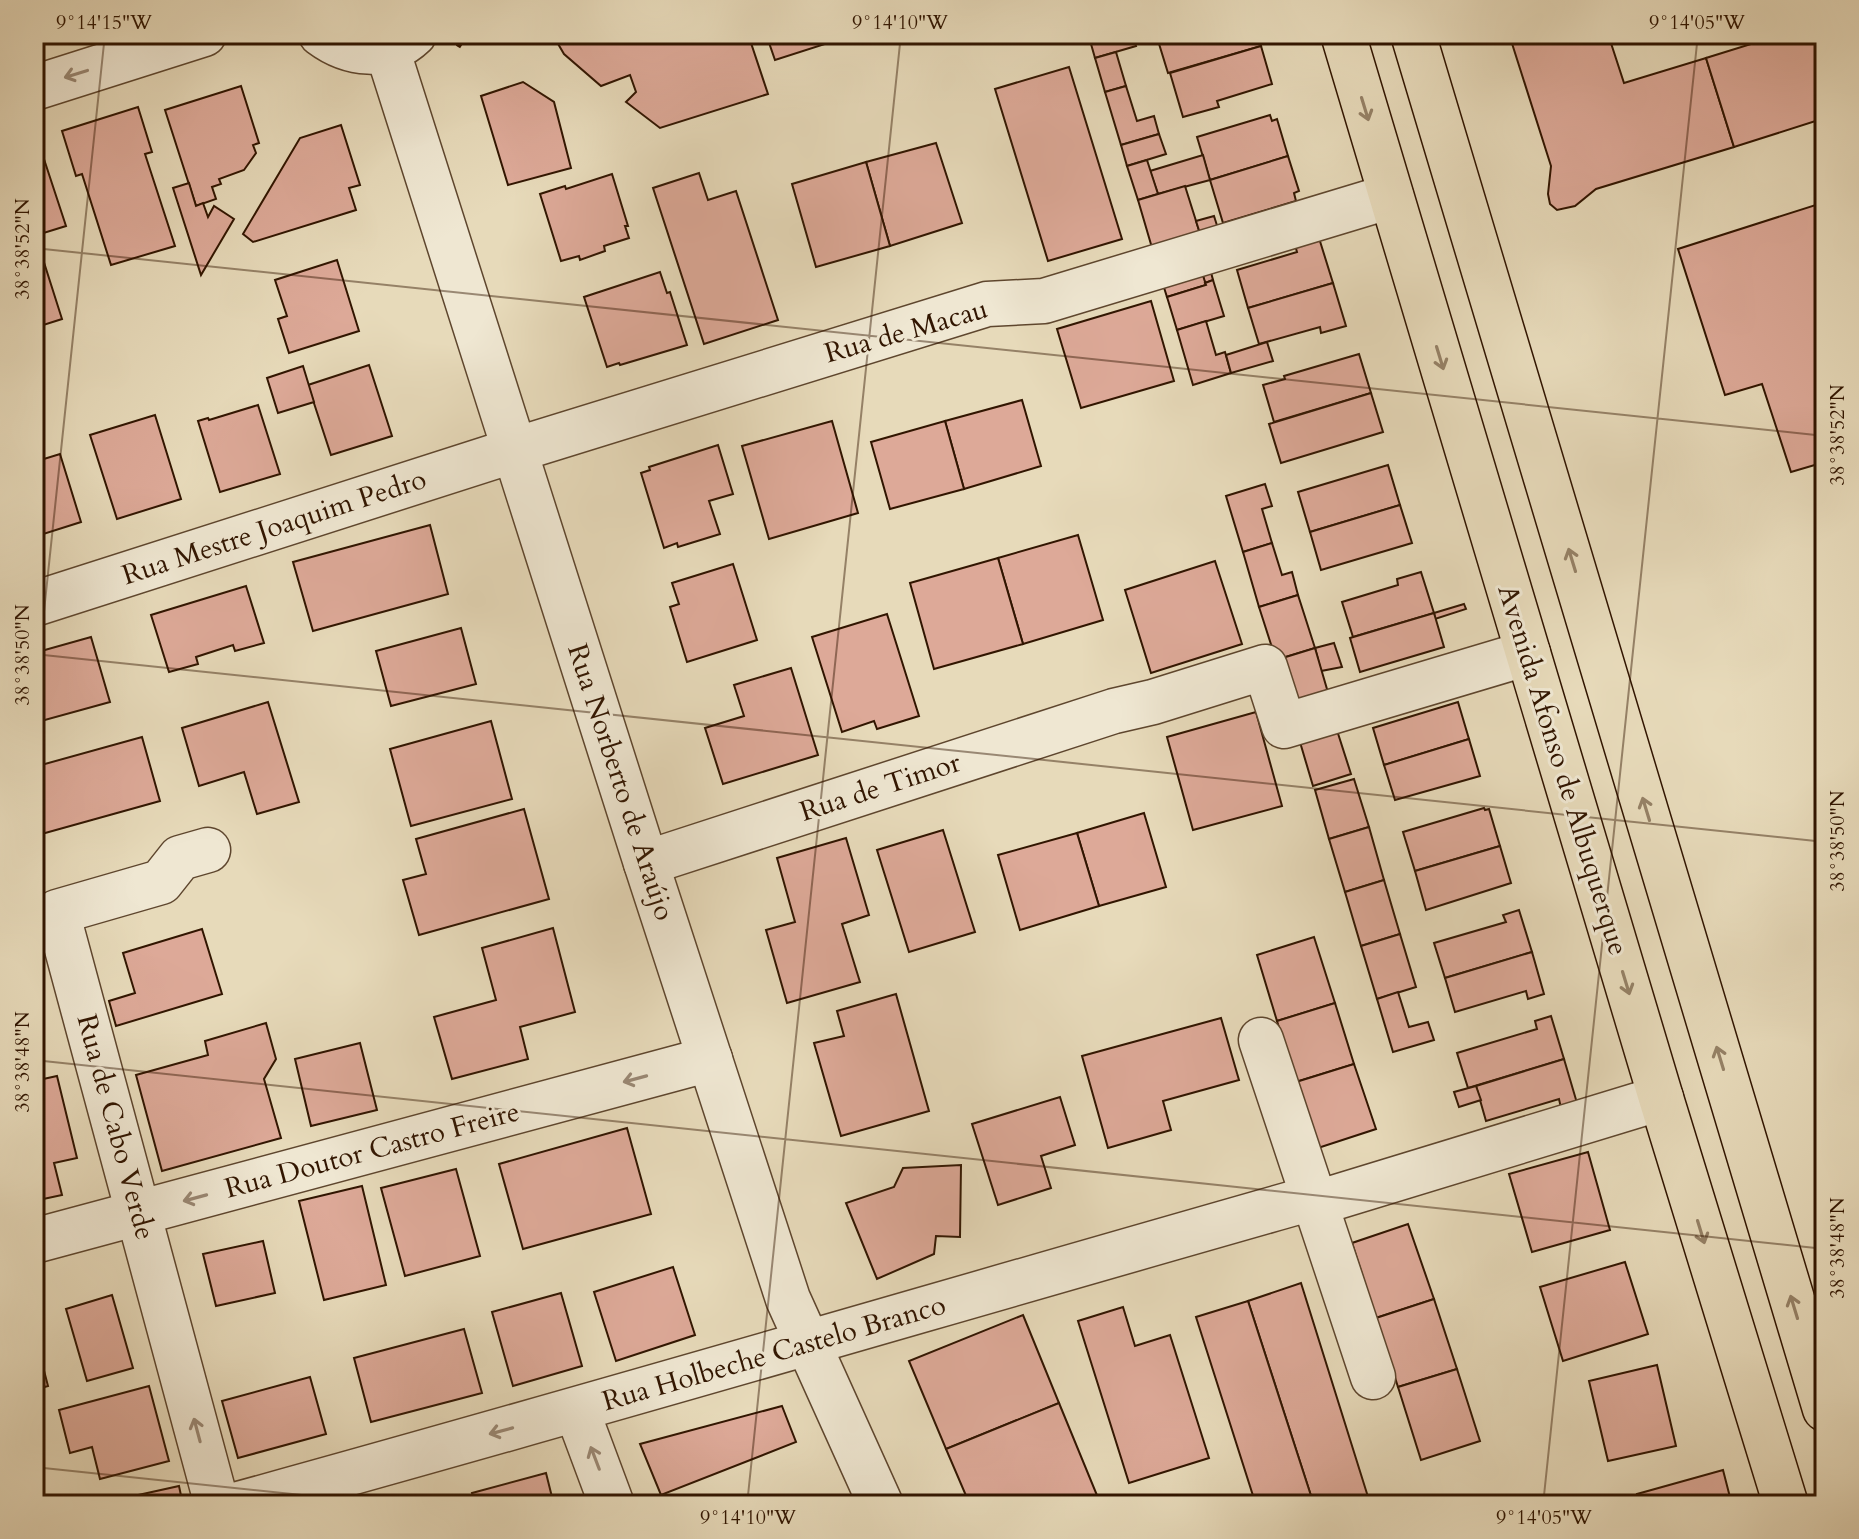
<svg xmlns="http://www.w3.org/2000/svg" width="1859" height="1539" viewBox="0 0 1859 1539" font-family="Cardo,serif">
	<style>
		.building { fill: #dda998; stroke: #311500; stroke-width: 2 }
		.lines { fill: none; stroke-linecap: round; stroke-linejoin: round }
		.street-casing { stroke: #5e462e; stroke-width: 47 }
		.primary-casing { stroke: #311500; stroke-width: 47 }
		.path { stroke: #311500; stroke-width: 5; stroke-dasharray: 6 4; stroke-linecap: butt }
		.street { stroke: #efe7d2; stroke-width: 44 }
		.primary { stroke: #e7daba; stroke-width: 44 }
		.oneway { stroke: #9a8874 }
		.oneway2 { stroke: #958166 }
		.ticks { fill: none; stroke: #311500; stroke-width: 2; stroke-opacity: 0.45 }
		.labels { text-anchor: middle; dominant-baseline: central; stroke-width: 6; stroke-linejoin: round; paint-order: stroke }
		.street-label { font-size: 28px; fill: #311500; stroke: #efe7d2 }
		.neatline { fill: none; stroke: #311500; stroke-width: 3 }
		.ticks-label { font-size: 20px; text-anchor: middle; fill: #311500 }
	</style>
	<rect width="100%" height="100%" fill="#e7daba"/>
	<filter id="stains"><feTurbulence type="fractalNoise" baseFrequency=".0025" numOctaves="4"/><feColorMatrix values="0 0 0 0 .2 0 0 0 0 .09 0 0 0 0 .02 0 0 0 .5 -.17"/></filter>
	<radialGradient id="worn" r=".72"><stop offset=".6" stop-color="#630" stop-opacity="0"/><stop offset="1" stop-color="#630" stop-opacity=".3"/></radialGradient>
	<g class="building">
		<polygon points="555,34 748,34 768,94 660,128 626,102 636,92 630,75 601,86 564,54 554,37"/>
		<polygon points="766,34 849,34 850,36 775,60"/>
		<polygon points="1100,34 1132,34 1136,46 1095,58 1089,37"/>
		<polygon points="1156,34 1257,34 1261,46 1168,73"/>
		<polygon points="1509,34 1608,34 1624,83 1706,58 1734,147 1596,189 1575,206 1557,210 1550,204 1548,194 1551,166"/>
		<polygon points="1783,34 1825,34 1825,118 1734,147 1706,58"/>
		<polygon points="1261,46 1272,84 1217,101 1219,107 1183,117 1170,73"/>
		<polygon points="1116,52 1126,86 1105,92 1095,58"/>
		<polygon points="1069,67 1122,239 1048,261 995,89"/>
		<polygon points="523,82 554,102 571,168 508,185 481,96"/>
		<polygon points="241,86 259,143 253,145 256,153 244,170 219,179 221,184 212,187 216,199 196,206 165,110"/>
		<polygon points="1126,86 1137,121 1154,116 1159,134 1121,145 1105,92"/>
		<polygon points="138,107 152,152 145,154 175,246 111,265 82,174 76,176 62,131"/>
		<polygon points="1270,115 1272,121 1277,119 1288,156 1210,180 1197,137"/>
		<polygon points="341,125 360,185 349,188 356,210 253,242 243,234 300,138"/>
		<polygon points="1159,134 1166,154 1127,166 1121,145"/>
		<polygon points="936,143 962,223 890,246 866,162"/>
		<polygon points="41,150 66,226 34,236 34,152"/>
		<polygon points="1203,155 1210,180 1158,194 1150,171"/>
		<polygon points="1288,156 1299,191 1294,193 1296,201 1223,223 1210,180"/>
		<polygon points="1147,160 1158,194 1138,200 1127,166"/>
		<polygon points="866,162 890,246 816,267 792,184"/>
		<polygon points="699,173 708,200 736,191 778,320 704,344 653,188"/>
		<polygon points="612,174 628,226 625,226 629,238 604,246 605,251 580,260 579,256 561,261 540,194 565,186 566,189"/>
		<polygon points="189,183 196,206 203,203 208,217 214,206 234,219 201,275 173,188"/>
		<polygon points="1185,186 1203,243 1155,258 1138,200"/>
		<polygon points="1825,202 1825,462 1791,472 1762,384 1725,395 1678,249"/>
		<polygon points="1214,216 1221,238 1203,243 1196,221"/>
		<polygon points="1319,238 1333,283 1248,308 1237,270 1297,252 1295,245"/>
		<polygon points="41,253 62,319 34,328 34,255"/>
		<polygon points="337,260 359,331 289,353 278,319 287,316 275,280"/>
		<polygon points="1208,261 1213,280 1205,283 1199,263"/>
		<polygon points="1199,263 1206,285 1167,297 1160,275"/>
		<polygon points="660,272 667,293 670,292 687,345 620,365 619,363 607,367 584,297"/>
		<polygon points="1213,280 1224,316 1177,330 1167,297 1206,285 1205,283"/>
		<polygon points="1333,283 1346,326 1321,333 1320,327 1259,344 1248,308"/>
		<polygon points="1151,301 1174,381 1081,408 1057,329"/>
		<polygon points="1206,321 1216,355 1225,352 1231,373 1193,385 1177,330"/>
		<polygon points="1267,342 1273,361 1231,373 1226,355"/>
		<polygon points="1359,354 1371,393 1274,422 1263,385 1285,379 1284,376"/>
		<polygon points="369,365 392,436 331,455 308,385"/>
		<polygon points="303,366 314,402 278,413 267,378"/>
		<polygon points="1371,393 1383,432 1281,463 1269,424"/>
		<polygon points="1022,400 1041,466 964,489 945,421"/>
		<polygon points="258,405 280,474 220,492 198,421 208,418 209,420"/>
		<polygon points="155,415 181,499 117,519 90,435"/>
		<polygon points="832,421 858,513 769,539 742,446"/>
		<polygon points="945,421 964,489 890,509 871,442"/>
		<polygon points="718,445 733,494 709,501 720,534 678,547 677,543 664,548 641,473 650,470 649,467"/>
		<polygon points="60,454 81,522 34,537 34,462"/>
		<polygon points="1388,465 1400,505 1310,532 1298,492"/>
		<polygon points="1265,484 1272,506 1262,509 1272,543 1243,552 1226,496"/>
		<polygon points="1400,505 1412,543 1321,570 1310,532"/>
		<polygon points="430,525 448,594 313,631 293,562"/>
		<polygon points="1078,535 1103,620 1023,644 998,558"/>
		<polygon points="1272,543 1282,575 1292,572 1298,595 1259,607 1243,552"/>
		<polygon points="998,558 1023,644 934,669 910,583"/>
		<polygon points="1215,561 1242,644 1151,673 1125,590"/>
		<polygon points="733,564 757,640 687,662 670,607 679,604 672,583"/>
		<polygon points="1421,572 1434,613 1353,637 1342,602 1398,585 1397,579"/>
		<polygon points="246,586 264,643 235,651 233,645 196,657 198,664 169,672 151,615"/>
		<polygon points="1298,595 1315,648 1276,660 1259,607"/>
		<polygon points="1464,604 1466,609 1435,619 1434,613"/>
		<polygon points="1434,613 1444,647 1360,672 1350,638"/>
		<polygon points="887,614 919,716 877,729 874,721 842,732 812,637"/>
		<polygon points="461,628 476,684 391,706 376,651"/>
		<polygon points="91,637 110,702 34,723 34,653"/>
		<polygon points="1334,643 1342,667 1321,671 1315,648"/>
		<polygon points="1315,648 1329,696 1291,713 1276,660"/>
		<polygon points="791,668 818,755 723,784 705,728 744,716 734,685"/>
		<polygon points="268,702 299,802 257,814 244,772 199,786 182,728"/>
		<polygon points="1458,702 1469,739 1384,765 1373,728"/>
		<polygon points="1256,712 1282,806 1193,830 1167,737"/>
		<polygon points="491,721 512,799 411,826 390,749"/>
		<polygon points="1334,721 1351,774 1313,786 1297,732"/>
		<polygon points="142,737 160,801 38,835 34,820 34,767"/>
		<polygon points="1469,739 1480,776 1395,800 1384,765"/>
		<polygon points="1354,779 1369,827 1329,839 1315,790"/>
		<polygon points="1484,808 1485,810 1489,809 1500,846 1415,871 1403,832"/>
		<polygon points="524,809 549,899 419,935 403,880 426,874 416,839"/>
		<polygon points="1144,813 1166,887 1099,906 1077,833"/>
		<polygon points="1369,827 1384,880 1345,892 1329,839"/>
		<polygon points="943,830 975,932 909,952 877,850"/>
		<polygon points="1077,833 1099,906 1020,930 998,855"/>
		<polygon points="846,838 869,915 842,924 860,982 787,1003 766,930 795,922 777,858"/>
		<polygon points="1500,846 1511,883 1426,910 1415,871"/>
		<polygon points="1384,880 1400,934 1361,946 1345,892"/>
		<polygon points="1519,910 1532,952 1445,978 1434,943 1506,922 1503,915"/>
		<polygon points="553,928 575,1012 520,1027 528,1059 452,1079 434,1017 496,1000 482,948"/>
		<polygon points="202,929 222,994 116,1026 109,1001 135,993 123,953"/>
		<polygon points="1400,934 1416,987 1377,999 1361,946"/>
		<polygon points="1314,937 1335,1003 1277,1021 1257,955"/>
		<polygon points="1532,952 1544,994 1528,999 1526,991 1455,1012 1445,978"/>
		<polygon points="1398,992 1409,1027 1428,1022 1434,1040 1393,1052 1377,999"/>
		<polygon points="896,994 929,1111 841,1136 814,1043 844,1036 837,1011"/>
		<polygon points="1335,1003 1354,1064 1296,1082 1277,1021"/>
		<polygon points="1551,1016 1564,1059 1468,1088 1457,1053 1537,1029 1535,1021"/>
		<polygon points="1221,1018 1239,1080 1163,1101 1171,1130 1108,1148 1082,1056"/>
		<polygon points="266,1023 276,1059 264,1079 281,1138 162,1171 136,1075 208,1055 205,1041"/>
		<polygon points="360,1043 377,1110 311,1126 295,1059"/>
		<polygon points="1564,1059 1577,1103 1561,1108 1559,1099 1486,1121 1476,1086"/>
		<polygon points="1354,1064 1376,1129 1318,1148 1296,1082"/>
		<polygon points="57,1076 77,1158 54,1163 62,1195 34,1201 34,1081"/>
		<polygon points="1476,1086 1481,1100 1459,1107 1454,1092"/>
		<polygon points="1060,1097 1075,1145 1041,1156 1051,1188 998,1205 972,1124"/>
		<polygon points="627,1128 651,1214 523,1249 499,1164"/>
		<polygon points="1588,1152 1610,1230 1532,1252 1509,1174"/>
		<polygon points="961,1165 960,1237 936,1236 934,1254 877,1279 846,1203 894,1187 903,1168"/>
		<polygon points="456,1169 480,1256 405,1276 381,1188"/>
		<polygon points="362,1186 386,1285 324,1300 299,1201"/>
		<polygon points="1408,1224 1434,1299 1376,1318 1352,1243"/>
		<polygon points="263,1241 275,1293 216,1306 203,1254"/>
		<polygon points="1625,1262 1648,1334 1563,1361 1540,1287"/>
		<polygon points="673,1267 695,1335 616,1361 594,1292"/>
		<polygon points="1301,1283 1369,1500 1351,1505 1314,1505 1248,1301"/>
		<polygon points="561,1293 582,1366 513,1386 492,1312"/>
		<polygon points="112,1295 133,1368 87,1381 66,1309"/>
		<polygon points="1434,1299 1457,1369 1398,1387 1376,1318"/>
		<polygon points="1248,1301 1314,1505 1256,1505 1196,1317"/>
		<polygon points="1123,1307 1135,1346 1170,1335 1209,1458 1129,1483 1078,1321"/>
		<polygon points="1023,1315 1059,1403 946,1449 909,1361"/>
		<polygon points="464,1329 482,1393 371,1422 354,1358"/>
		<polygon points="34,1332 48,1386 34,1390"/>
		<polygon points="1657,1365 1676,1446 1608,1461 1589,1381"/>
		<polygon points="1457,1369 1480,1441 1421,1460 1398,1387"/>
		<polygon points="310,1377 326,1434 238,1458 222,1401"/>
		<polygon points="149,1386 169,1461 100,1479 92,1447 70,1453 59,1410"/>
		<polygon points="1059,1403 1101,1505 970,1505 946,1449"/>
		<polygon points="782,1406 796,1442 661,1495 640,1444"/>
		<polygon points="1723,1470 1732,1505 1640,1505 1637,1494"/>
		<polygon points="546,1473 554,1505 475,1505 472,1493"/>
		<polygon points="179,1486 183,1505 93,1505"/>
	</g>
	<g class="lines">
		<defs>
			<g id="street">
				<path d="M 321,34 C 349,55 387,60 414,34"/>
				<polyline points="387,49 646,863 788,1299 881,1505"/>
				<polyline points="34,88 204,34"/>
				<polyline points="34,604 515,450 987,304 1044,301 1391,196"/>
				<polyline points="208,850 180,858 161,882 57,912 217,1505"/>
				<polyline points="646,863 1114,711 1153,702 1265,667 1284,726 1528,653"/>
				<polyline points="1261,1040 1373,1377"/>
				<polyline points="34,1241 710,1059"/>
				<polyline points="577,1411 612,1505"/>
				<path d="M 235,1505 C 595,1406 953,1300 1312,1198 L 1330,1199 L 1661,1098"/>
			</g>
			<g id="primary">
				<polyline points="1343,34 1661,1098 1786,1505"/>
				<polyline points="1413,34 1825,1409"/>
			</g>
		</defs>
		<use href="#street" class="street-casing"/>
		<use href="#primary" class="primary-casing"/>
		<polyline class="path" points="458,47 466,34"/>
		<use href="#street" class="street"/>
		<use href="#primary" class="primary"/>
	</g>
	<defs><path id="oneway-shaft" d="M-6 0H5M1.5-3L5.5 0L1.5 3" fill="none" stroke-width="1.6" stroke-linecap="round" stroke-linejoin="round" transform="scale(2)"/></defs>
	<g class="oneway">
		<use href="#oneway-shaft" transform="translate(76 74) rotate(163)"/>
		<use href="#oneway-shaft" transform="translate(635 1079) rotate(165)"/>
		<use href="#oneway-shaft" transform="translate(195 1198) rotate(165)"/>
		<use href="#oneway-shaft" transform="translate(197 1430) rotate(-105)"/>
		<use href="#oneway-shaft" transform="translate(501 1431) rotate(165)"/>
		<use href="#oneway-shaft" transform="translate(595 1458) rotate(-111)"/>
	</g>
	<g class="oneway2">
		<use href="#oneway-shaft" transform="translate(1365 109) rotate(73)"/>
		<use href="#oneway-shaft" transform="translate(1440 358) rotate(73)"/>
		<use href="#oneway-shaft" transform="translate(1572 560) rotate(-107)"/>
		<use href="#oneway-shaft" transform="translate(1646 809) rotate(-107)"/>
		<use href="#oneway-shaft" transform="translate(1626 983) rotate(73)"/>
		<use href="#oneway-shaft" transform="translate(1720 1058) rotate(-107)"/>
		<use href="#oneway-shaft" transform="translate(1701 1232) rotate(73)"/>
		<use href="#oneway-shaft" transform="translate(1794 1307) rotate(-107)"/>
	</g>
	<path class="ticks" d="M 34,248 L 1825,436M 34,654 L 1825,842M 34,706 L 105,34M 34,1060 L 1825,1249M 34,1467 L 397,1505M 747,1505 L 901,34M 1543,1505 L 1698,34"/>
	<g class="labels">
		<g class="street-label">
			<text transform="translate(906 331) rotate(-16)">Rua de Macau</text>
			<text transform="translate(274 527) rotate(-18)">Rua Mestre Joaquim Pedro</text>
			<text transform="translate(1563 770) rotate(73)">Avenida Afonso de Albuquerque</text>
			<text transform="translate(621 782) rotate(72)">Rua Norberto de Araújo</text>
			<text transform="translate(880 787) rotate(-18)">Rua de Timor</text>
			<text transform="translate(116 1127) rotate(75)">Rua de Cabo Verde</text>
			<text transform="translate(372 1150) rotate(-15)">Rua Doutor Castro Freire</text>
			<text transform="translate(774 1353) rotate(-16)">Rua Holbeche Castelo Branco</text>
		</g>
	</g>
	<rect width="1859" height="1539" fill="none" stroke="#e7daba" stroke-width="88"/>
	<rect x="44" y="44" width="1771" height="1451" class="neatline"/>
	<g class="ticks-label">
		<text x="104" y="29">9°14'15"W</text>
		<text x="900" y="29">9°14'10"W</text>
		<text x="1697" y="29">9°14'05"W</text>
		<text transform="translate(22 249) rotate(-90)" y="7">38°38'52"N</text>
		<text transform="translate(1837 435) rotate(-90)" y="7">38°38'52"N</text>
		<text transform="translate(22 655) rotate(-90)" y="7">38°38'50"N</text>
		<text transform="translate(1837 841) rotate(-90)" y="7">38°38'50"N</text>
		<text transform="translate(22 1062) rotate(-90)" y="7">38°38'48"N</text>
		<text transform="translate(1837 1248) rotate(-90)" y="7">38°38'48"N</text>
		<text x="748" y="1524">9°14'10"W</text>
		<text x="1544" y="1524">9°14'05"W</text>
	</g>
	<rect width="100%" height="100%" filter="url(#stains)"/>
	<rect width="100%" height="100%" fill="url(#worn)"/>
</svg>
